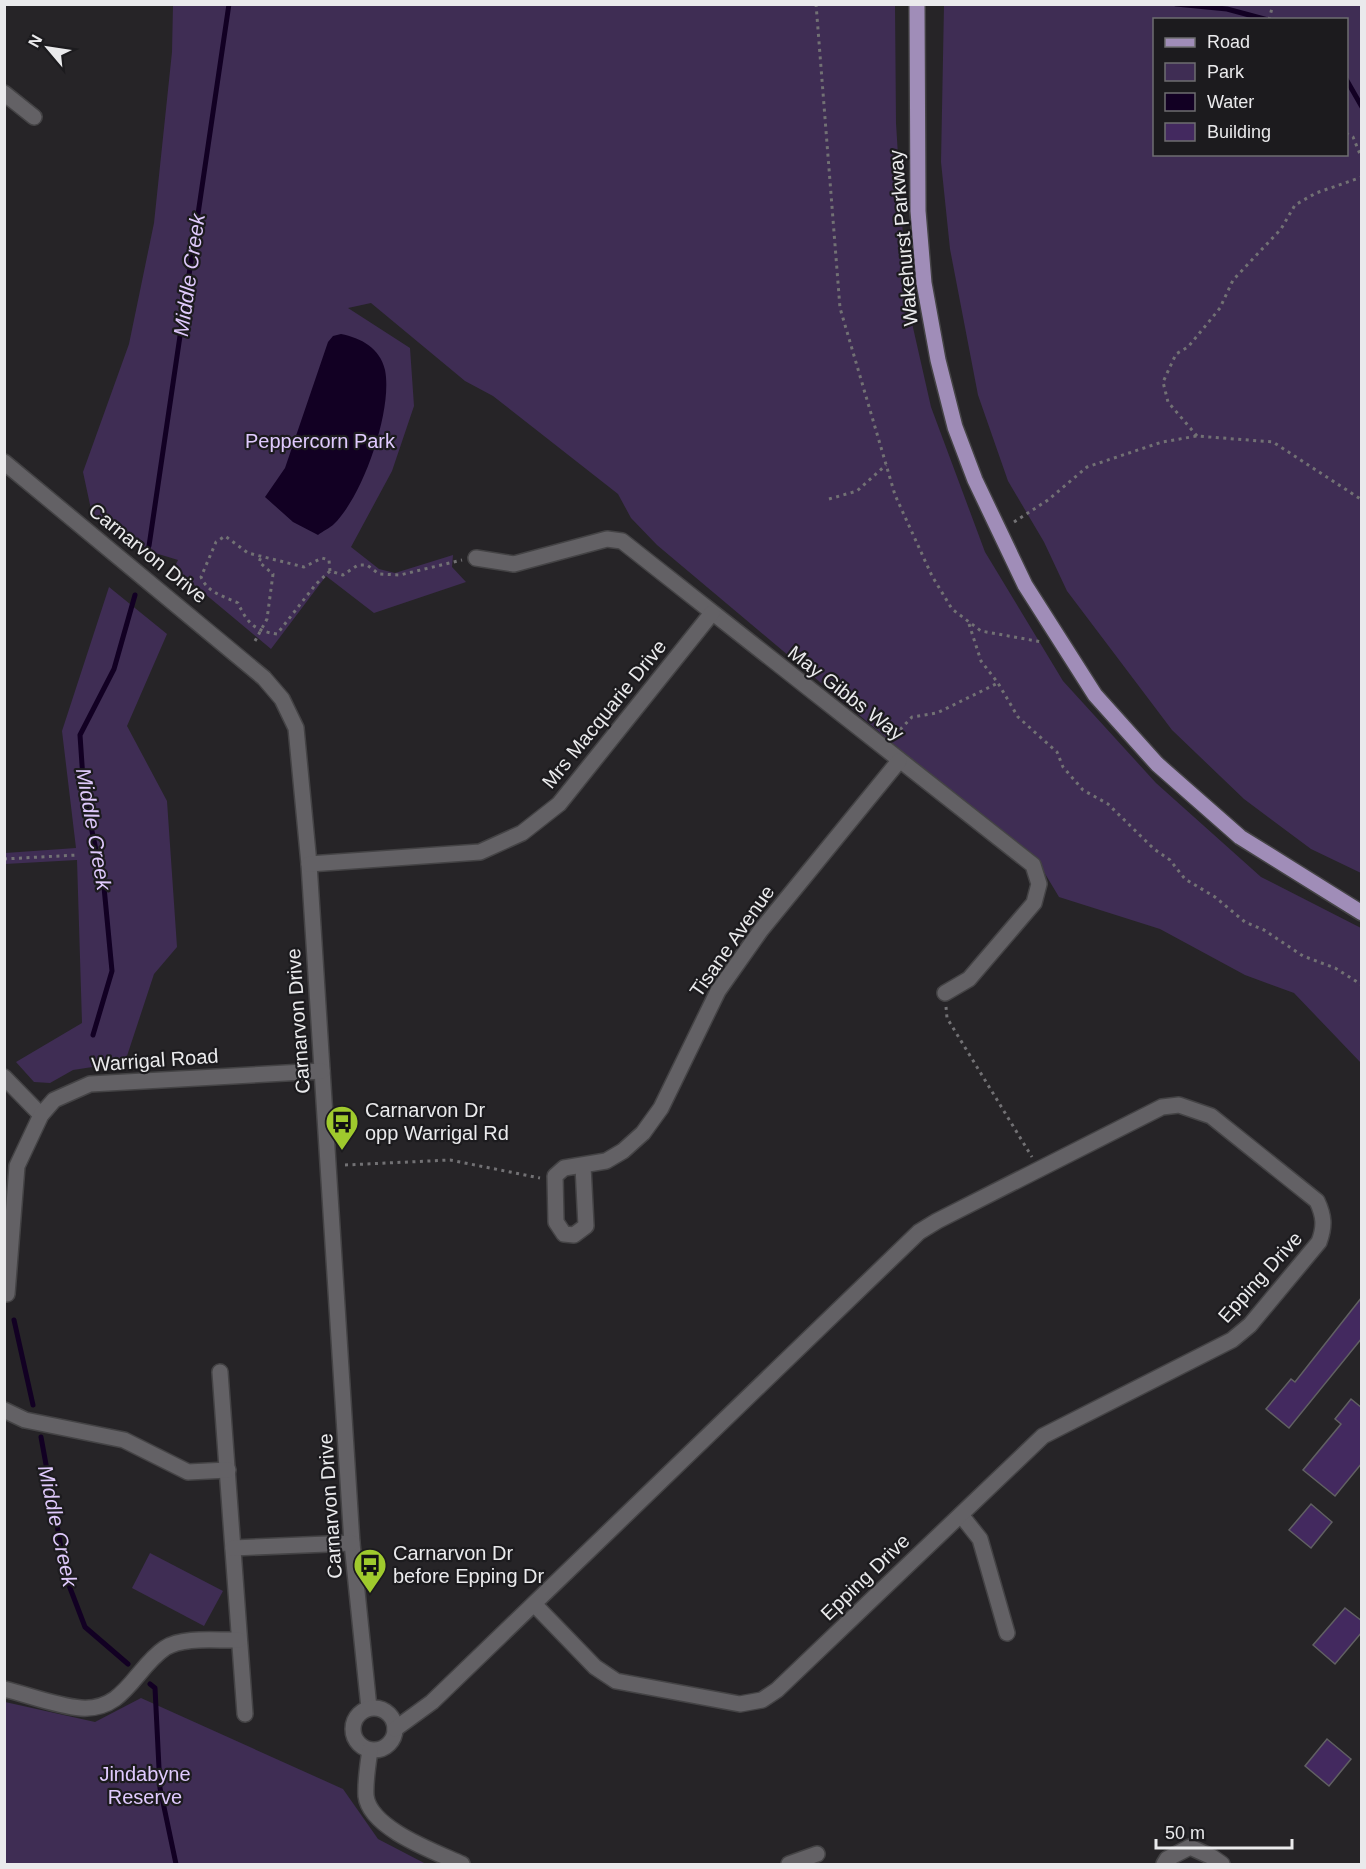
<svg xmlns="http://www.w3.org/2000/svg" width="1366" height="1869" viewBox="0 0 1366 1869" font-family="Helvetica,sans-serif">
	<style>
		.green { fill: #3f2d54; fill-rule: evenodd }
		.water { fill: #120023 }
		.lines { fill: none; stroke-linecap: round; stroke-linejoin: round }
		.stream { stroke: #120023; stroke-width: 5 }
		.building { fill: #43295f; stroke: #616063; stroke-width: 1.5 }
		.street-casing { stroke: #444345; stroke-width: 18 }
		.primary-casing { stroke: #444345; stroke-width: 18 }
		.path { stroke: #727174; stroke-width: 3; stroke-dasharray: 3 4.5; stroke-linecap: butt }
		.street { stroke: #636165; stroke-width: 15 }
		.primary { stroke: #a08db8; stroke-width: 15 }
		.labels { text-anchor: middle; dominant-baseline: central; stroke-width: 4.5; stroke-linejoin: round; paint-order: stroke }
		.street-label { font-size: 20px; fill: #eaeaec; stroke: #1c1b1e }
		.park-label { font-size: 20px; fill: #e0cafe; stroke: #1c1b1e }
		.poi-label { font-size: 20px; fill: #eaeaec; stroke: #1c1b1e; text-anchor: start }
		.water-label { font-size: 21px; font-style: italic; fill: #dfc9fc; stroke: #1c1b1e }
	</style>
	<rect width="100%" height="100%" fill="#262427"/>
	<g class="green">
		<polygon points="173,5 895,5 896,123 907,301 931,407 985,552 1063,681 1156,783 1261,877 1361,928 1361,1063 1294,993 1245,975 1160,929 1059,897 1035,857 909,757 657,545 631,518 618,494 493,396 465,381 371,303 348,308 410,348 414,406 392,471 351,547 379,569 395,573 453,555 452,567 466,582 374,613 326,576 271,649 174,568 178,560 142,549 92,514 83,472 129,344 154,223 172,52"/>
		<path d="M 944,5 L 1361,5 L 1361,873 L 1311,849 L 1244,799 L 1172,730 L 1067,591 L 1044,542 L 1008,481 L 978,395 L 950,249 L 941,162 ZM 1154,20 L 1346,20 L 1346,154 L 1154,154 Z"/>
		<polygon points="109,587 167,634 127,726 167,801 177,947 154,974 125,1062 73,1070 50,1083 34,1082 16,1062 82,1023 77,860 5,864 5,853 76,848 62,731"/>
		<polygon points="150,1553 223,1591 204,1626 132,1588"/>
		<polygon points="141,1698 343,1789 378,1839 426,1864 5,1864 5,1702 95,1722"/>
	</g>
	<path class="water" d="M 341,334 C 361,338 380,348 385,370 C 393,410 363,496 334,524 C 330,528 323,531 318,535 L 293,522 L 265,497 L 285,468 L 328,342 L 333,336 Z"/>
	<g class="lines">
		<g class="stream">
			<polyline points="1176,4 1227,9 1268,20"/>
			<polyline points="1346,79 1362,107"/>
			<polyline points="149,546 229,4"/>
			<polyline points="93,1035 112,971 104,887 84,794 80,735 114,669 135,595"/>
			<polyline points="14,1320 33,1405"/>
			<polyline points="41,1437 67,1580 85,1627 128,1664"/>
			<polyline points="150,1684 155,1688 160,1788 176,1864"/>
		</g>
	</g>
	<g class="building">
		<polygon points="1362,1297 1362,1338 1289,1428 1266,1409 1291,1379 1295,1382"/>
		<polygon points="1351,1399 1362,1408 1362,1463 1335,1496 1303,1470 1341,1424 1335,1419"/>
		<polygon points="1311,1504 1332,1522 1311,1548 1289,1530"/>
		<polygon points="1345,1608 1362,1621 1362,1632 1335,1664 1313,1645"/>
		<polygon points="1327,1739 1351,1759 1329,1786 1305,1766"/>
	</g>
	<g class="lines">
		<defs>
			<g id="street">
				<polyline points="4,93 34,117"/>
				<polyline points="4,462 264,678 282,699 296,728 309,864 352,1543 369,1708"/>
				<polyline points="476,558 514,564 607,539 622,541 1033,865 1039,884 1034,903 969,979 945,993"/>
				<polyline points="309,864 480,852 522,833 559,804 712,613"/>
				<polyline points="4,1077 41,1115"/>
				<polyline points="583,1166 586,1226 574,1235 564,1234 556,1222 555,1176 564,1168 606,1161 623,1151 643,1133 661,1108 718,991 761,930 899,761"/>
				<polyline points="7,1294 17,1166 41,1115 54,1100 90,1084 322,1071"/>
				<polyline points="220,1372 245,1714"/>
				<polyline points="4,1410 25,1420 124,1440 188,1472 228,1470"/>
				<polyline points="961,1515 980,1539 1007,1633"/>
				<polyline points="233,1548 352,1543"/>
				<path d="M 4,1689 C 29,1695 56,1706 81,1708 C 125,1711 135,1668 165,1648 C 184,1636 218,1641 239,1640"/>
				<circle cx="374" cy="1729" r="21"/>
				<path d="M 395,1729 L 432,1702 L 919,1232 L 937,1221 L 1162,1107 L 1179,1105 L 1211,1116 L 1317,1201 C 1324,1216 1325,1226 1319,1242 L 1250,1325 L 1232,1340 L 1043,1436 L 777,1690 L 762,1700 L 740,1704 L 616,1681 L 595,1667 L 534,1604"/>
				<path d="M 370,1750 C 368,1764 365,1782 366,1796 C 370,1829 436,1852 462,1864"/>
				<polyline points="789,1864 817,1854"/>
				<polyline points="1164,1864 1167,1859 1190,1847 1212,1857 1222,1864"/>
			</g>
			<polyline id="primary" points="917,4 918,211 924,283 938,360 955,427 975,480 1025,585 1095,695 1157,764 1240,837 1362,913"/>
		</defs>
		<use href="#street" class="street-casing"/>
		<use href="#primary" class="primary-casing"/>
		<g class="path">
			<polyline points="816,4 840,308 895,495 932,576 952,609 981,631 1042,642"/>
			<polyline points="1269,20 1273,4"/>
			<polyline points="1346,133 1353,137 1362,159"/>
			<polyline points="1197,436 1168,402 1163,382 1176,354 1188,347 1207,324 1220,308 1233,280 1281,229 1295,205 1316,193 1362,177"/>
			<polyline points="829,499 857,491 886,465"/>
			<polyline points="1014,522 1048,500 1087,467 1162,442 1197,436 1273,442 1362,500"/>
			<path d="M 330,571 L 329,560 L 322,558 L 304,567 L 248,553 L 225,536 L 216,542 L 201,577 C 208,593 223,596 238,603 C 247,623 255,631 277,634 L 316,584 L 330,571 L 343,575 L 358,565 L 367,565 L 379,574 L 400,575 L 462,560"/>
			<polyline points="969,624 981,661 998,683 1018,717 1057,752 1063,767 1083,790 1108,804 1154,849 1170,860 1185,879 1215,897 1245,922 1264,930 1303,956 1335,968 1362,985"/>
			<polyline points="255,641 267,619 273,574 259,562 261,557"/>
			<polyline points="895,735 912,717 937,713 998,683"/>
			<polyline points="4,859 77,855"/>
			<polyline points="946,1007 947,1018 1032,1157"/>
			<polyline points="345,1165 450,1160 540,1178"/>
		</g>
		<use href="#street" class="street"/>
		<use href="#primary" class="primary"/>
	</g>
	<defs>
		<symbol id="bus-pin" viewBox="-11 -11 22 30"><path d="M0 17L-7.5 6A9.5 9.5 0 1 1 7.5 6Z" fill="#9fca2d" stroke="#1c1b1e"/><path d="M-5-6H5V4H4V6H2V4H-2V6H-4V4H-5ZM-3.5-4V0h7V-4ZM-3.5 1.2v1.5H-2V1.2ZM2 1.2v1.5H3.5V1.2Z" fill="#111"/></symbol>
	</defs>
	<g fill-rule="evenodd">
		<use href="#bus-pin" x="323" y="1103" width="38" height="52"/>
		<use href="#bus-pin" x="351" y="1546" width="38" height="52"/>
	</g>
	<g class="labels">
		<g class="street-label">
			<text transform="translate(903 238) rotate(-95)">Wakehurst Parkway</text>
			<text transform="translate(148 553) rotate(39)">Carnarvon Drive</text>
			<text transform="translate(846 693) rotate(38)">May Gibbs Way</text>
			<text transform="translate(604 714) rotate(-51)">Mrs Macquarie Drive</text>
			<text transform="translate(732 941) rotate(-55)">Tisane Avenue</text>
			<text transform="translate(298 1021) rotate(-94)">Carnarvon Drive</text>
			<text transform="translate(155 1060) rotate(-4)">Warrigal Road</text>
			<text transform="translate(1260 1277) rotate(-48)">Epping Drive</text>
			<text transform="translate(330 1506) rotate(-94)">Carnarvon Drive</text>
			<text transform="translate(865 1577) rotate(-44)">Epping Drive</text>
		</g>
		<g class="park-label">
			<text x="320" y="441">Peppercorn Park</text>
			<text x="145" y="1774">Jindabyne<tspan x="145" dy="23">Reserve</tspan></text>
		</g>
		<g class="poi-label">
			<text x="365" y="1110">Carnarvon Dr<tspan x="365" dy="23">opp Warrigal Rd</tspan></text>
			<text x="393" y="1553">Carnarvon Dr<tspan x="393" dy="23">before Epping Dr</tspan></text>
		</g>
		<g class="water-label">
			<text transform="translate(189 275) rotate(-82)">Middle Creek</text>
			<text transform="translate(94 829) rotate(80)">Middle Creek</text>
			<text transform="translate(58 1526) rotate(78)">Middle Creek</text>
		</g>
	</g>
	<rect width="1366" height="1869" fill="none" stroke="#eaeaec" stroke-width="12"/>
	<rect x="1153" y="18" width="195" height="138" fill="#1c1b1e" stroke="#6e6e70" stroke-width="1.5"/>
	<rect x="1165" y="38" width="30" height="9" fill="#a08db8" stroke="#6e6e70" stroke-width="1.5"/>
	<text x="1207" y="48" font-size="18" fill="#eaeaec">Road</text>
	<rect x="1165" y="63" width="30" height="18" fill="#3f2d54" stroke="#6e6e70" stroke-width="1.5"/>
	<text x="1207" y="78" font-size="18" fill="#eaeaec">Park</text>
	<rect x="1165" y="93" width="30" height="18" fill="#120023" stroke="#6e6e70" stroke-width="1.5"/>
	<text x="1207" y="108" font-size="18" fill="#eaeaec">Water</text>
	<rect x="1165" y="123" width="30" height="18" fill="#43295f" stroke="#6e6e70" stroke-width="1.5"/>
	<text x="1207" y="138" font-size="18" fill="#eaeaec">Building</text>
	<g transform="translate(48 48) rotate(299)" stroke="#1c1b1e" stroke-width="4.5" paint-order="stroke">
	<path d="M0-4.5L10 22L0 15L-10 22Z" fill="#eaeaec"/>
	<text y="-9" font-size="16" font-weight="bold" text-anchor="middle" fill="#eaeaec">N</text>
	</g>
	<path d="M1156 1839v9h136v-9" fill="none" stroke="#eaeaec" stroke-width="3"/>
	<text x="1165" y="1839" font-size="18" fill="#eaeaec" stroke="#1c1b1e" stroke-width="4.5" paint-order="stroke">50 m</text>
</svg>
